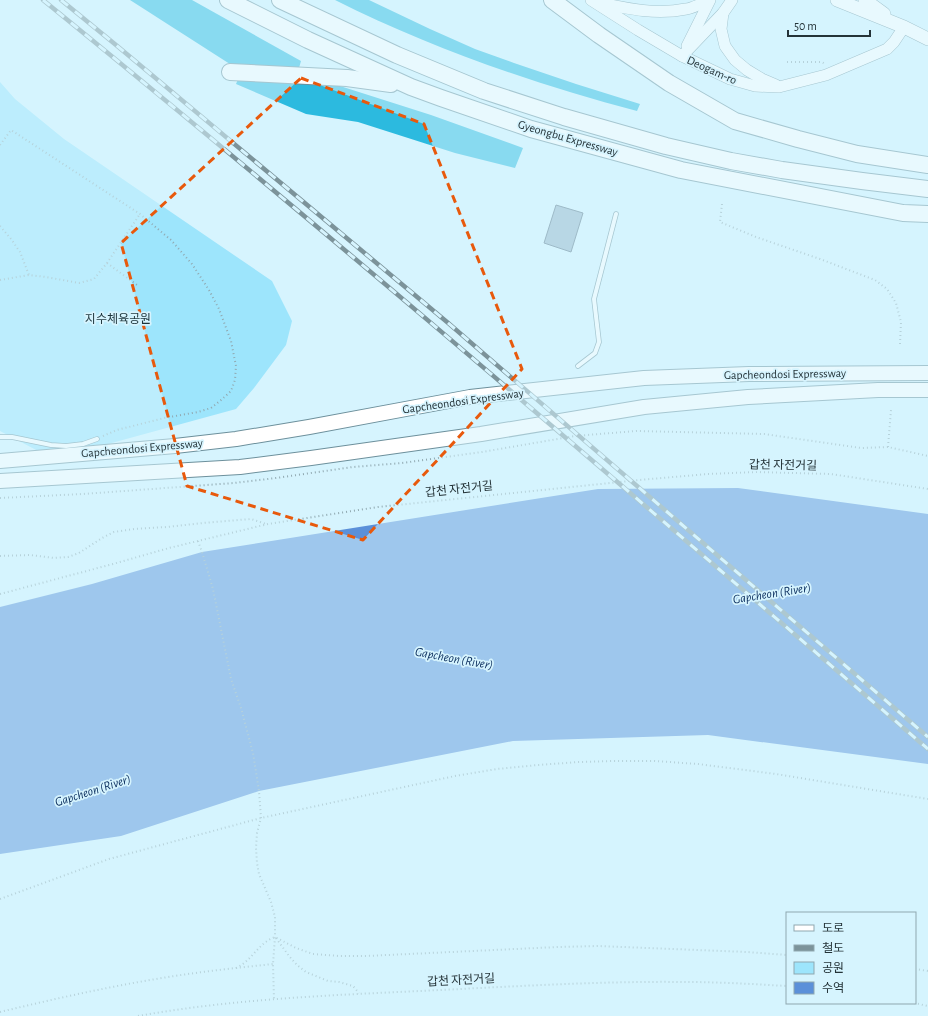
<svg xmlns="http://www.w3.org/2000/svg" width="928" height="1016" viewBox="0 0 928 1016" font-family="'Alegreya Sans','Noto Sans KR',sans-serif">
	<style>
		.green { fill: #9de5fc }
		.forest { fill: #2cbadf }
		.water { fill: #5b90d9 }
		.building { fill: #96b3c7; stroke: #597487 }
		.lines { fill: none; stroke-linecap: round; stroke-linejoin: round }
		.service-casing { stroke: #6d909c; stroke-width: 5.5 }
		.tertiary-casing { stroke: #6d909c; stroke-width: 12 }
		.primary-casing { stroke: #6d909c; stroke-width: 14 }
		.trunk-casing { stroke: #6d909c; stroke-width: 16 }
		.motorway-casing { stroke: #6d909c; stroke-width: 18 }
		.path { stroke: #91a9b1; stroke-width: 2; stroke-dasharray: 1 3; stroke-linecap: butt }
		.service { stroke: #fff; stroke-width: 4 }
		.tertiary { stroke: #fff; stroke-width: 11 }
		.primary { stroke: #fff; stroke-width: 13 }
		.trunk { stroke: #fff; stroke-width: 14 }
		.motorway { stroke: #fff; stroke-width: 16 }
		.rail-casing { stroke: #7c939a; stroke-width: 4.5 }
		.rail { stroke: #d6f4fe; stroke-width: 3; stroke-dasharray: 9; stroke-linecap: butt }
		.marked { fill: none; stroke: #e8590c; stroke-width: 3; stroke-dasharray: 8 5; stroke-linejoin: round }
		.labels { text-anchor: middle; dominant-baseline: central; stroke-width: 3.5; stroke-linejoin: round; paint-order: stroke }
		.street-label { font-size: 12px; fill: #243338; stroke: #d6f4fe }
		.park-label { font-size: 12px; fill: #1d343b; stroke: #d6f4fe }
		.water-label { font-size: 13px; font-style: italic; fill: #103362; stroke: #d6f4fe }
	</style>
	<rect width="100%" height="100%" fill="#d6f4fe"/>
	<polygon class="green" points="0,82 15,99 64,139 272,281 292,321 286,345 254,388 236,409 108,444 74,450 40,452 0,431"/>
	<g class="forest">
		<polygon points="130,0 192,0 301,61 299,68 233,66"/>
		<path d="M 335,0 L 369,0 L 430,29 L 475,49 L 514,63 L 576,84 L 640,104 L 637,111 C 534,84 431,48 335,0 Z"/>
		<polygon points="239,77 340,86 431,115 523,148 515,168 455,153 358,122 306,114 236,84"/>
	</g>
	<polygon class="water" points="738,488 928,514 928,764 708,735 513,741 259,791 121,836 0,854 0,607 92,584 202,552 598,489"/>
	<polygon class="building" points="556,205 583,213 571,252 544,243"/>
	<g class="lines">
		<defs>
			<g id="service">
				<polyline points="578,366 595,353 599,342 594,299 616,214"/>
				<polyline points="0,437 12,437 51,445 66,446 83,444 97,439"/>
			</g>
			<g id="tertiary">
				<polyline points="591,0 638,30 682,56 730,79 755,86 779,87 826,75 887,49 894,42 904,27"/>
				<path d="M 601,3 C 629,9 657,15 686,9 C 694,8 702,3 709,0"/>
				<polyline points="723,13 721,29 725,46 735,60 747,70 762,79 776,85"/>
				<polyline points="687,46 710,0"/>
				<polyline points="682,56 723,13 732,0"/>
			</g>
			<g id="primary">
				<polyline points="837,0 904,27 928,39"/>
				<polyline points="865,0 884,14"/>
			</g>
			<g id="trunk">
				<polyline points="0,461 175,446 236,439 309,427 470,397 644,378 749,374 928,373"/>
				<polyline points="0,481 240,467 311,458 481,434 644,407 748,397 878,390 928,390"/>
			</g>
			<g id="motorway">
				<polyline points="228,0 308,40 411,87 441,98 531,129 681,170 903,213 928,214"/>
				<polyline points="280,0 397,55 484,91 564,117 666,146 731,161 782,170 862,181 928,189"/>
				<polyline points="552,0 599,35 669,83 735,121 798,139 857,154 928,165"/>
				<polyline points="230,72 347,78 391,84"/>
			</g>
		</defs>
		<use href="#service" class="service-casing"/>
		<use href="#tertiary" class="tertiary-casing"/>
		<use href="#primary" class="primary-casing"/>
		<use href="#trunk" class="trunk-casing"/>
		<use href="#motorway" class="motorway-casing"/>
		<g class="path">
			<polyline points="787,62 822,62 825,64"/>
			<polyline points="0,145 11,130 140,214 171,240 192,264 209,290 219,309 231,341 236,366 235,380 231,391 220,401 211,408 198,412 164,418 117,430 103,436"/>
			<polyline points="722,204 720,222 756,237 820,259 875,280 887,289 896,303 901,322 900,344"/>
			<polyline points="0,226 11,239 20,252 29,275"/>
			<polyline points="107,263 137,285"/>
			<polyline points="0,280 29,275 46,277 79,283 94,279 107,263 140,214"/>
			<polyline points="888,447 891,410"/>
			<polyline points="0,498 83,494 234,483 276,478 353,467 402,463 482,452 575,436 636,431 764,434 861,448 888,447 928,456"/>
			<polyline points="198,541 202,552 213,589 231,679 241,708 253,753 259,791 261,818 257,833 256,848 257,863 259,874 271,902 275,917 275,937 273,964 274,999"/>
			<polyline points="0,556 30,555 54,558 68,557 79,553 102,538 114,532 134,529 167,527 203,523 251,519 266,524"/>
			<polyline points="0,594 113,564 169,548 268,524 378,507 639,480 708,474 756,472 831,474 928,489"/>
			<polyline points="0,899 109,859 261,818 455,776 497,769 538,765 579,762 614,761 655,761 698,764 776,774 928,799"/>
			<polyline points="276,938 289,956 297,965 306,972 328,981 339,982 353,986 359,993"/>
			<path d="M 236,968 C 252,961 258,943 275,937 L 296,948 L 313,954 L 339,956 L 366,956 L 558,947 L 598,946 L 747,952 L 787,955"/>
			<polyline points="915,969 928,971"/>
			<polyline points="914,1003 928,1006"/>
			<path d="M 0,1012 C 62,997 125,983 188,974 C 216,970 245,967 273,964"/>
			<path d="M 138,1016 C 238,998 339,995 440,990 C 522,986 604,981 686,982 C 719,982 753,984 787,986"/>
		</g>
		<use href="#service" class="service"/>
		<use href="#tertiary" class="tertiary"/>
		<use href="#primary" class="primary"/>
		<use href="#trunk" class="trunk"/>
		<use href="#motorway" class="motorway"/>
		<defs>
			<g id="rail">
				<path d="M 43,0 C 343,244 635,497 928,749"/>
				<polyline points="61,0 116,45 447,322 928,737"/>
			</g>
		</defs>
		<use href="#rail" class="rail-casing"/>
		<use href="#rail" class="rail"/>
	</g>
	<path d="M0 0H928V1016H0ZM 301,78 L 424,124 L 522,369 L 363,540 L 187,486 L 121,243 Z" fill="#d6f4fe" fill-opacity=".55" fill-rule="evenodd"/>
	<path class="marked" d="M 301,78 L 424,124 L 522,369 L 363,540 L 187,486 L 121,243 Z"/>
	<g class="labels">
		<g class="street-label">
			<text transform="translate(712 70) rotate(24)">Deogam-ro</text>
			<text transform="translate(568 138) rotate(16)">Gyeongbu Expressway</text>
			<text transform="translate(785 374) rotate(-1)">Gapcheondosi Expressway</text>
			<text transform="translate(463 401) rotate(-8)">Gapcheondosi Expressway</text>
			<text transform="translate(142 448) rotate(-5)">Gapcheondosi Expressway</text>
			<text transform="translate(783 465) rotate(1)">갑천 자전거길</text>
			<text transform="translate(459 489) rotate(-6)">갑천 자전거길</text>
			<text transform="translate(461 980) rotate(-3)">갑천 자전거길</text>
		</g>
		<g class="park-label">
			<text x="118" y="319">지수체육공원</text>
		</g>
		<g class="water-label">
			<text transform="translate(772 594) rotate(-9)">Gapcheon (River)</text>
			<text transform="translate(454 659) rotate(10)">Gapcheon (River)</text>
			<text transform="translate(93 791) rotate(-18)">Gapcheon (River)</text>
		</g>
	</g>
	<rect x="786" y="912" width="130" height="92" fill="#d6f4fe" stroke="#8fa7af"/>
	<rect x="794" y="925" width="20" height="6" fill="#ffffff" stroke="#8fa7af"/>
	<text x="822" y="932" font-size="12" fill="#243338">도로</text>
	<rect x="794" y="945" width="20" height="6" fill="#7c939a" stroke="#8fa7af"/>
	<text x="822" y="952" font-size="12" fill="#243338">철도</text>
	<rect x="794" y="962" width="20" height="12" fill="#9de5fc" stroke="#8fa7af"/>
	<text x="822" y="972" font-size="12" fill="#243338">공원</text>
	<rect x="794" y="982" width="20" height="12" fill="#5b90d9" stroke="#8fa7af"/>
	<text x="822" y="992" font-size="12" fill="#243338">수역</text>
	<path d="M788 30v6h82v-6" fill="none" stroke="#243338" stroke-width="2"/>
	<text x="794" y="30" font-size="12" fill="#243338" stroke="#d6f4fe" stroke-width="3" paint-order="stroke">50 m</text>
</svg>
